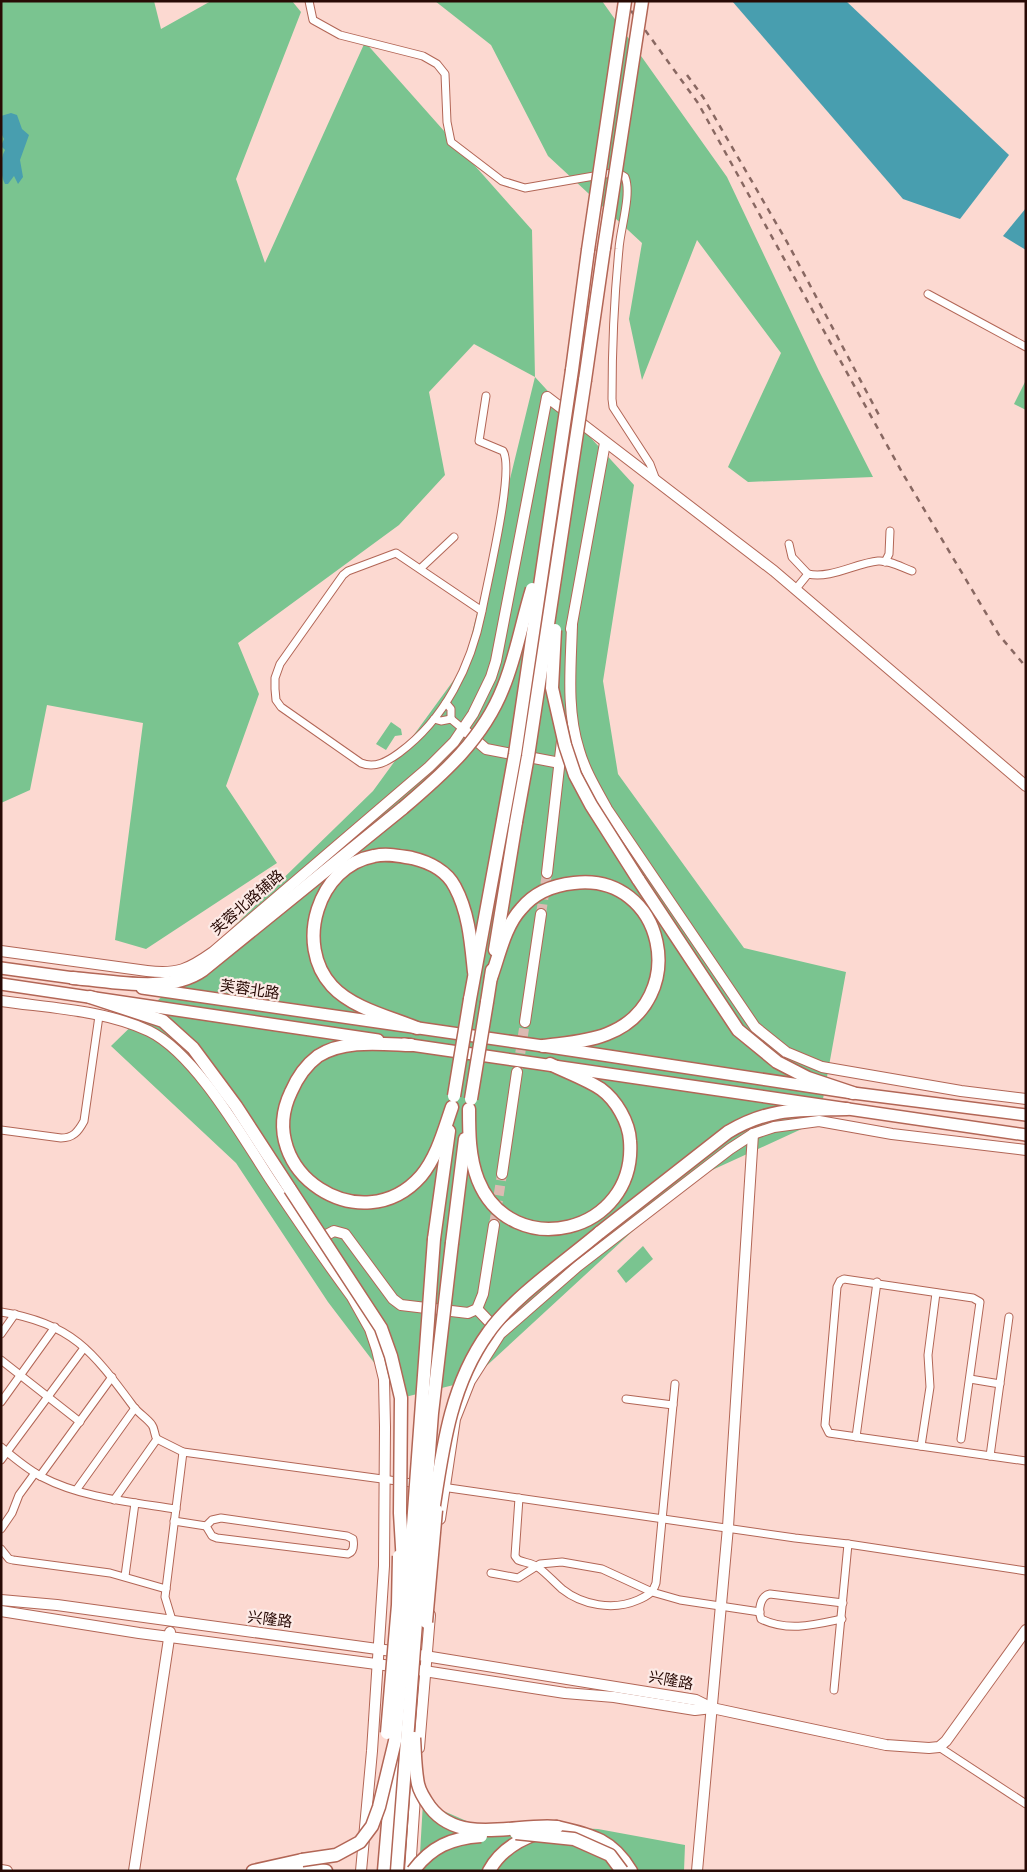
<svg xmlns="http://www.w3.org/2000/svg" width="1027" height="1872" viewBox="0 0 1027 1872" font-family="'Public Sans','Noto Sans SC',sans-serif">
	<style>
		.green { fill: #7ac490 }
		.water { fill: #489eaf }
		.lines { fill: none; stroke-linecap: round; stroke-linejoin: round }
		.secondary-tunnel { stroke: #dcbab2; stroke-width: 10; stroke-dasharray: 10 5; stroke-linecap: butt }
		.street-casing { stroke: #b26656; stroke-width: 9 }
		.secondary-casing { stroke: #b26656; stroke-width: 12 }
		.primary-casing { stroke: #b26656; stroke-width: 14 }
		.highway-casing { stroke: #b26656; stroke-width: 15 }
		.street { stroke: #fff; stroke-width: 7 }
		.secondary { stroke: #fff; stroke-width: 10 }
		.primary { stroke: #fff; stroke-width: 11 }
		.highway { stroke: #fff; stroke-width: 12 }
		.rail { stroke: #896862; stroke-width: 2.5; stroke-dasharray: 6 6; stroke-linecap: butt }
		.highway-bridge-casing { stroke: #b26656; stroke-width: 15; stroke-linecap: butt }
		.highway-bridge { stroke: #fff; stroke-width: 12 }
		.labels { text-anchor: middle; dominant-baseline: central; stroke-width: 4.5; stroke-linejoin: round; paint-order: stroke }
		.street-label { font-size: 15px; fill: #280a05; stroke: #fceae6 }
	</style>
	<rect width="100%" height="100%" fill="#fcd9d1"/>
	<g class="green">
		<polygon points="1,1 154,1 161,29 211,1 292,1 301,12 236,179 265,263 365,42 532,230 535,377 634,485 603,681 618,774 744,948 846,972 819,1121 686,1182 470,1381 401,1398 328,1302 236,1163 111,1046 373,791 464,666 535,377 474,344 429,392 445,475 399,525 238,643 259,694 226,786 277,863 146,949 115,940 143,723 47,705 30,790 1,803"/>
		<polygon points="435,1 602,1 727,177 819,371 873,477 748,482 728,467 781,353 697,240 642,380 629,319 642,243 548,156 491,45"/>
		<polygon points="1026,380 1026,410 1014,404"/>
		<polygon points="391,722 401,729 402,735 395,736 386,750 376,744"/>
		<polygon points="643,1246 653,1259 626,1283 617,1271"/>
		<polygon points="423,1802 471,1823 598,1829 685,1845 684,1871 419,1871"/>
	</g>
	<g class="water">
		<polygon points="732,1 846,1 1009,155 960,219 903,199"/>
		<path d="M 11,113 L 17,115 L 22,129 L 29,135 L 20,160 L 23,177 L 18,184 L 14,176 L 8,184 L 5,184 C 0,175 0,158 5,150 L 1,146 L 4,139 L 1,133 L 1,116 Z"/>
		<polygon points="1026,208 1026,250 1003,236"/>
	</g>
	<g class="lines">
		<g class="secondary-tunnel">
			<polyline points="541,914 547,873"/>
			<polyline points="518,1068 525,1022"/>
			<polyline points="494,1225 502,1174"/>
		</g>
		<defs>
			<g id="street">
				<path d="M 309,1 L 313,20 L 340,35 L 423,56 L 437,64 L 445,74 L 447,122 L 451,142 L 502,181 L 525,188 L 617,172 L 625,177 C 632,194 620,230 619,249 C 614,299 612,350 612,399 L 613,407 L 650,464 L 656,480"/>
				<polyline points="928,294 1026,347"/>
				<path d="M 789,544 L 792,557 L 808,574 C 831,579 856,563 878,561 C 889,560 901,567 912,571"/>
				<polyline points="885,562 889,554 890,531"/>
				<polyline points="421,568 454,537"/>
				<polyline points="795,590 808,574"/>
				<path d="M 482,611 L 396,553 L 348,571 L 343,575 L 280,664 L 275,678 L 275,689 L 276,700 L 281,707 L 361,763 C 375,769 388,761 399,753 C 445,719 471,666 482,611 C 487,583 515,470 503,451 L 479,441 L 486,396"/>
				<polyline points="446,703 451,709 451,719"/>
				<polyline points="434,719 441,721 451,719"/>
				<polyline points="451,719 463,729"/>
				<path d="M 1,1130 L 61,1138 C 73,1138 78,1132 84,1121 L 99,1016"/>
				<path d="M 1,1312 C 72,1323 93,1352 133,1406 C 138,1413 147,1418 152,1425 C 155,1429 154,1435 157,1439 L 183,1452 L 419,1484"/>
				<polyline points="1,1334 15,1314"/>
				<polyline points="1,1360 80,1422"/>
				<polyline points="970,1379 1000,1384"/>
				<polyline points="626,1399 673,1405"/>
				<polyline points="1,1402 55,1327"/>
				<polyline points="856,1437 877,1282"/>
				<polyline points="961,1439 980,1302 973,1298 844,1279 840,1281 837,1287 825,1425 829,1433 1026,1461"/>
				<polyline points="921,1446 930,1387 928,1355 936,1293"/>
				<path d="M 1,1447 C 14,1458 27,1469 42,1477 C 82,1498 131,1502 176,1509"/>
				<polyline points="990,1456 1009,1317"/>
				<polyline points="1,1460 84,1348"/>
				<polyline points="40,1476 112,1377"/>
				<polyline points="442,1487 795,1538 848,1544 1026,1571"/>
				<polyline points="77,1489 135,1408"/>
				<path d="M 519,1498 L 515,1556 L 518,1560 C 525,1563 533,1563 539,1568 C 547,1574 554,1582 562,1589 C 582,1605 613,1611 638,1600 C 647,1596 653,1593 656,1583 L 675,1384"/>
				<polyline points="114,1500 157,1439"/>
				<path d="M 221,1518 L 347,1536 L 353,1539 C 354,1545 354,1552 348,1554 L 217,1538 L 212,1536 L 206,1526 L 212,1520 Z"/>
				<polyline points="174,1521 206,1526"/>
				<polyline points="1,1529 12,1513 19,1495 35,1473"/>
				<polyline points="1,1549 9,1559 13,1560 110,1573 166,1589"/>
				<polyline points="491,1573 518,1578 540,1564 562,1562 602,1569 652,1592 680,1600 760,1612"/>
				<polyline points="125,1576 135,1503"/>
				<path d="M 842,1619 C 814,1625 788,1632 761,1619 C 758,1610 760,1596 770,1594 L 843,1603"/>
				<polyline points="172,1620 165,1597 183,1452"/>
				<polyline points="834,1690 848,1544"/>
				<polyline points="939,1747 1026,1804"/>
			</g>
			<g id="secondary">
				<path d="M 572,624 C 571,665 566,710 579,750 C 585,771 596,789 607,809 L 755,1027 L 786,1052 L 822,1067 L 961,1091 L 1026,1099"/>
				<polyline points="571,629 605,443"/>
				<polyline points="463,729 486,749 560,763"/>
				<polyline points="547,873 562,741"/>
				<path d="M 1,951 L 147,971 C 177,975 189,969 213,952 L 429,767 L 454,742 L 473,714 L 491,677 L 496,661 L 547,397 L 774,571 L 1026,786"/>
				<path d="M 1,1001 C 50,1008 104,1010 149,1031 C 196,1054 243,1138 272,1182 C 298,1221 324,1259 352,1297 L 370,1329 L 377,1350 L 384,1379 L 385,1427 L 384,1566 L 372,1751 L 361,1871"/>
				<polyline points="525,1022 541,914"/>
				<polyline points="502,1174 517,1072"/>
				<polyline points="315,1241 334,1231 345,1234 393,1299 401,1305 468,1313 477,1309 483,1294 494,1225"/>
				<polyline points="477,1309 497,1330"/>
				<polyline points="440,1519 455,1419 470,1381 500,1334 578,1266 730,1149 753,1134 774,1127 819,1121 892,1134 1026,1150"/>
				<polyline points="1,1600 57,1605 399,1652"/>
				<polyline points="1,1611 139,1633 399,1667"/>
				<polyline points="419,1655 696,1700 712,1708 886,1745 929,1748 939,1747 946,1741 1026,1630"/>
				<polyline points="418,1670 565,1693 614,1697 695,1710 712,1708"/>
				<polyline points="419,1748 430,1615"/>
				<polyline points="1,1870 7,1871"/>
				<polyline points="134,1871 170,1632"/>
				<polyline points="410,1871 416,1782"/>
				<polyline points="697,1871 728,1527 753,1134"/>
			</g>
			<g id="primary">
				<polyline points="1,968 81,979"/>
				<polyline points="1,984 378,1040"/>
				<polyline points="142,988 543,1046 853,1093 1026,1115"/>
				<polyline points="404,1044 1026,1135"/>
			</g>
			<g id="highway">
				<polyline points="572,370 588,250"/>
				<polyline points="585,380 604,248"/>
				<polyline points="638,879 738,1030 777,1062 808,1078 853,1093"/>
				<polyline points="495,950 516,822"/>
				<path d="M 73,978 C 113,981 169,994 203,970 L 403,808"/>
				<path d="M 491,978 C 499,956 505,926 521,909 C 534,893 554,885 574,883 C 665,872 692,1001 607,1034 C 587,1042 564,1043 543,1046"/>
				<polyline points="90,997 163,1021 193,1048 236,1106 290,1189"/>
				<polyline points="470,999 503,820"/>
				<polyline points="487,1002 492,970"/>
				<path d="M 417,1028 C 390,1017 352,1008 332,986 C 294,945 318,866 374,856 C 387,853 399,856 412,858 C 429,862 447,871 455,887 C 469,913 471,943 474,972"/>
				<path d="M 411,1045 C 382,1044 344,1039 318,1056 C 306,1065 297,1078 291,1092 C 253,1171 362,1243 421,1176 C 437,1157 444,1130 452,1107"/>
				<path d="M 469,1109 C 469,1132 469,1157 478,1180 C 511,1263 637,1234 630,1141 C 629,1122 616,1100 601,1089 C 586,1079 566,1072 550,1064"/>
				<path d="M 599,1233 L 728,1132 C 770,1107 800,1110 847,1109"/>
				<polyline points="434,1239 449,1131"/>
				<polyline points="452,1243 465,1139"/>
				<path d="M 557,1827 C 591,1835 612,1839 631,1871"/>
				<polyline points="291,1869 301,1867 326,1871"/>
				<polyline points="253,1871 302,1860"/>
				<polyline points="384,1871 393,1764"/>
				<path d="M 489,1871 C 499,1852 518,1840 538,1833"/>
			</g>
		</defs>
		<use href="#street" class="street-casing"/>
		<use href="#secondary" class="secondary-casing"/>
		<use href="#primary" class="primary-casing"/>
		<use href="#highway" class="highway-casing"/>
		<use href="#street" class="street"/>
		<use href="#secondary" class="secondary"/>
		<use href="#primary" class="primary"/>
		<use href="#highway" class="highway"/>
		<g class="rail">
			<polyline points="624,1 698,103 903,474 999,635 1026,667"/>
			<polyline points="687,75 703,97 787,242 881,419"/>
		</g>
		<defs>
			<g id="highway-bridge">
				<polyline points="604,248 642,1"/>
				<polyline points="588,250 625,1"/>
				<polyline points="555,630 552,688 565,745 575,775 591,805 638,879"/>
				<path d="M 403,808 C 443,774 483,739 503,688 C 516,657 522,621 532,589"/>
				<polyline points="503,820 515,754 572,370"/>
				<polyline points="516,822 528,756 585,380"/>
				<polyline points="454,1096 470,999"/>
				<polyline points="471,1099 487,1002"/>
				<polyline points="290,1189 381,1328 391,1356 401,1398 400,1513 403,1564"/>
				<path d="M 432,1518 C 442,1453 449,1387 488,1333 C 512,1298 566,1261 599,1233"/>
				<polyline points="426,1622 436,1510"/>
				<polyline points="387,1733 398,1605 399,1556"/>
				<path d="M 414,1738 C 415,1753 415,1769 418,1784 C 420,1793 425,1800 430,1807 C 460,1846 516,1823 557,1827"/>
				<polyline points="516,1833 574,1839 610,1855 622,1871"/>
				<polyline points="302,1860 336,1855 360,1842 372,1826 379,1807 395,1741 406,1621 434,1239"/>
				<polyline points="397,1871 432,1413 452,1243"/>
				<path d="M 413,1871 C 431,1847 451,1838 481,1836"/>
			</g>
		</defs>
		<use href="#highway-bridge" class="highway-bridge-casing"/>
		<use href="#highway-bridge" class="highway-bridge"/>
	</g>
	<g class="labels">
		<g class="street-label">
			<text transform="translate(247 902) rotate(-41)">芙蓉北路辅路</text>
			<text transform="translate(250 989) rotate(8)">芙蓉北路</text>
			<text transform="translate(270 1619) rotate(7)">兴隆路</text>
			<text transform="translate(671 1680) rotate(10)">兴隆路</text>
		</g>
	</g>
	<rect width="1027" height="1872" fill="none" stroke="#280a05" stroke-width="5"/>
</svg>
